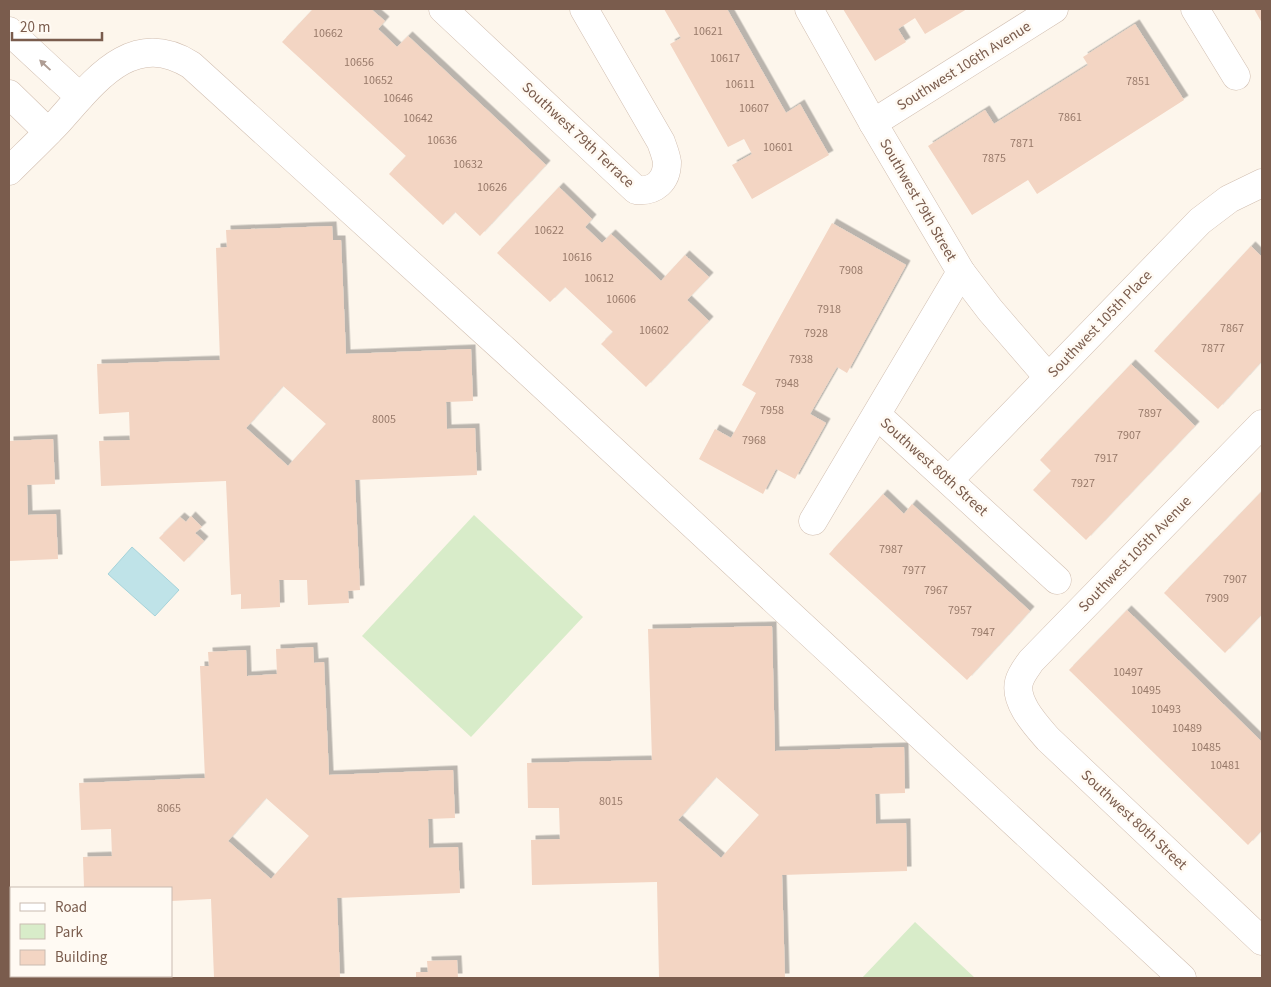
<svg xmlns="http://www.w3.org/2000/svg" width="1271" height="987" viewBox="0 0 1271 987" font-family="'Source Sans 3',sans-serif">
	<style>
		.green { fill: #d8ecc9 }
		.water { fill: #bfe3e8; stroke: #a5d3da }
		.building { fill: #f3d5c3; fill-rule: evenodd; filter: url(#shadow) }
		.lines { fill: none; stroke-linecap: round; stroke-linejoin: round }
		.minor-casing { stroke: #d1beb0; stroke-width: 29 }
		.minor { stroke: #fff; stroke-width: 28 }
		.oneway { fill: #af9d94 }
		.labels { text-anchor: middle; dominant-baseline: central; stroke-width: 5; stroke-linejoin: round; paint-order: stroke }
		.number-label { font-size: 12px; fill: #987a6a }
		.street-label { font-size: 15px; fill: #7a5c4d; stroke: #fffaf3 }
	</style>
	<defs>
		<filter id="shadow"><feDropShadow dx="4.5" dy="-4.5" stdDeviation="0" flood-color="#0004"/></filter>
	</defs>
	<rect width="100%" height="100%" fill="#fdf6ec"/>
	<g class="green">
		<polygon points="474,515 583,617 471,737 362,636"/>
		<polygon points="915,922 975,978 862,978"/>
	</g>
	<polygon class="water" points="132,547 179,590 155,616 108,574"/>
	<g class="building">
		<polygon points="313,9 371,9 385,21 378,29 397,47 408,36 546,165 480,236 455,212 443,225 389,174 406,156 282,42"/>
		<polygon points="664,9 727,9 786,113 800,104 829,155 752,199 732,165 752,154 744,139 728,147 670,44 681,38"/>
		<polygon points="843,9 967,9 925,34 915,18 898,29 906,42 875,61"/>
		<polygon points="1254,9 1262,9 1262,23"/>
		<polygon points="1135,24 1184,100 1037,194 1028,180 972,215 928,146 985,110 994,124 1088,65 1083,57"/>
		<polygon points="559,187 592,219 585,227 602,243 611,234 661,281 685,255 709,277 687,300 709,321 646,387 601,344 613,332 565,287 550,302 497,253"/>
		<polygon points="832,223 906,265 847,373 837,367 810,414 826,423 795,479 776,469 763,494 699,459 715,429 731,438 756,393 742,385"/>
		<path d="M 332,226 L 333,240 L 341,240 L 346,354 L 471,349 L 473,401 L 446,402 L 447,429 L 475,428 L 477,475 L 355,480 L 360,590 L 348,591 L 349,603 L 308,605 L 307,580 L 279,580 L 280,607 L 241,609 L 241,594 L 231,595 L 226,481 L 101,486 L 99,441 L 130,440 L 129,412 L 99,414 L 97,364 L 220,360 L 216,248 L 227,247 L 226,230 ZM 283,386 L 326,424 L 288,466 L 246,428 Z"/>
		<polygon points="1251,246 1262,257 1262,361 1218,409 1154,351"/>
		<polygon points="1131,364 1195,426 1086,540 1033,490 1051,471 1040,460"/>
		<polygon points="53,439 55,484 27,485 28,515 56,514 58,559 9,561 9,441"/>
		<polygon points="1262,491 1262,614 1225,653 1164,593"/>
		<polygon points="883,494 904,514 912,504 1030,611 967,680 829,554"/>
		<polygon points="191,516 202,527 195,533 204,541 184,562 159,538 180,517 186,522"/>
		<polygon points="1127,610 1262,742 1262,830 1248,845 1069,670"/>
		<path d="M 772,626 L 775,751 L 904,747 L 905,793 L 875,794 L 876,824 L 906,823 L 907,871 L 782,875 L 785,978 L 738,978 L 738,977 L 659,978 L 657,882 L 532,885 L 531,840 L 560,839 L 559,808 L 528,808 L 527,763 L 652,760 L 648,629 ZM 716,777 L 759,815 L 721,858 L 678,820 Z"/>
		<path d="M 313,647 L 314,663 L 324,662 L 329,775 L 453,770 L 455,818 L 428,819 L 429,848 L 458,847 L 460,893 L 337,898 L 340,978 L 214,978 L 211,899 L 171,901 L 171,888 L 84,888 L 83,857 L 112,856 L 111,829 L 81,830 L 79,783 L 205,778 L 200,666 L 209,666 L 208,652 L 246,650 L 247,676 L 277,674 L 276,649 ZM 266,798 L 309,836 L 271,879 L 228,841 Z"/>
		<polygon points="457,960 458,978 416,978 416,972 428,972 427,961"/>
	</g>
	<g class="lines">
		<defs>
			<g id="minor">
				<path d="M 443,9 L 636,190 C 655,192 667,181 667,162 C 666,155 663,148 661,142 L 584,9"/>
				<polyline points="809,9 873,123 961,272 990,310 1048,377"/>
				<polyline points="1195,9 1236,76"/>
				<polyline points="9,31 80,97"/>
				<polyline points="9,94 48,132"/>
				<polyline points="873,123 1054,9"/>
				<path d="M 9,171 C 25,155 42,139 58,122 C 94,82 132,28 191,65 L 508,353 L 1182,978"/>
				<polyline points="877,415 1057,580"/>
				<path d="M 1262,424 L 1031,661 C 1027,667 1021,674 1019,682 C 1014,702 1036,725 1048,739 L 1262,941"/>
				<polyline points="949,480 1200,221 1229,199 1262,183"/>
				<polyline points="813,521 961,272"/>
				<polyline points="9,905 11,907"/>
				<polyline points="85,976 88,978"/>
			</g>
		</defs>
		<use href="#minor" class="minor-casing"/>
		<use href="#minor" class="minor"/>
	</g>
	<defs><path id="oneway-solid" d="M-6-.8H1V-3.2L6.5 0L1 3.2V.8H-6Z" transform="scale(1.25)"/></defs>
	<use class="oneway" href="#oneway-solid" transform="translate(45 65) rotate(-137)"/>
	<g class="labels">
		<g class="number-label">
			<text x="708" y="31">10621</text>
			<text x="328" y="33">10662</text>
			<text x="725" y="58">10617</text>
			<text x="359" y="62">10656</text>
			<text x="378" y="80">10652</text>
			<text x="1138" y="81">7851</text>
			<text x="740" y="84">10611</text>
			<text x="398" y="98">10646</text>
			<text x="754" y="108">10607</text>
			<text x="1070" y="117">7861</text>
			<text x="418" y="118">10642</text>
			<text x="442" y="140">10636</text>
			<text x="1022" y="143">7871</text>
			<text x="778" y="147">10601</text>
			<text x="994" y="158">7875</text>
			<text x="468" y="164">10632</text>
			<text x="492" y="187">10626</text>
			<text x="549" y="230">10622</text>
			<text x="577" y="257">10616</text>
			<text x="851" y="270">7908</text>
			<text x="599" y="278">10612</text>
			<text x="621" y="299">10606</text>
			<text x="829" y="309">7918</text>
			<text x="1232" y="328">7867</text>
			<text x="654" y="330">10602</text>
			<text x="816" y="333">7928</text>
			<text x="1213" y="348">7877</text>
			<text x="801" y="359">7938</text>
			<text x="787" y="383">7948</text>
			<text x="772" y="410">7958</text>
			<text x="1150" y="413">7897</text>
			<text x="384" y="419">8005</text>
			<text x="1129" y="435">7907</text>
			<text x="754" y="440">7968</text>
			<text x="1106" y="458">7917</text>
			<text x="1083" y="483">7927</text>
			<text x="891" y="549">7987</text>
			<text x="914" y="570">7977</text>
			<text x="1235" y="579">7907</text>
			<text x="936" y="590">7967</text>
			<text x="1217" y="598">7909</text>
			<text x="960" y="610">7957</text>
			<text x="983" y="632">7947</text>
			<text x="1128" y="672">10497</text>
			<text x="1146" y="690">10495</text>
			<text x="1166" y="709">10493</text>
			<text x="1187" y="728">10489</text>
			<text x="1206" y="747">10485</text>
			<text x="1225" y="765">10481</text>
			<text x="611" y="801">8015</text>
			<text x="169" y="808">8065</text>
		</g>
		<g class="street-label">
			<text transform="translate(964 66) rotate(-32)">Southwest 106th Avenue</text>
			<text transform="translate(578 135) rotate(43)">Southwest 79th Terrace</text>
			<text transform="translate(918 200) rotate(60)">Southwest 79th Street</text>
			<text transform="translate(1100 324) rotate(-46)">Southwest 105th Place</text>
			<text transform="translate(934 467) rotate(42)">Southwest 80th Street</text>
			<text transform="translate(1135 554) rotate(-46)">Southwest 105th Avenue</text>
			<text transform="translate(1134 820) rotate(43)">Southwest 80th Street</text>
		</g>
	</g>
	<rect width="1271" height="987" fill="none" stroke="#7a5c4d" stroke-width="20"/>
	<rect x="10" y="887" width="162" height="90" fill="#fffaf3" stroke="#cabbb1"/>
	<rect x="20" y="903" width="25" height="8" fill="#ffffff" stroke="#cabbb1"/>
	<text x="55" y="912" font-size="15" fill="#7a5c4d">Road</text>
	<rect x="20" y="924" width="25" height="15" fill="#d8ecc9" stroke="#cabbb1"/>
	<text x="55" y="937" font-size="15" fill="#7a5c4d">Park</text>
	<rect x="20" y="950" width="25" height="15" fill="#f3d5c3" stroke="#cabbb1"/>
	<text x="55" y="962" font-size="15" fill="#7a5c4d">Building</text>
	<path d="M12 32v8h90v-8" fill="none" stroke="#7a5c4d" stroke-width="2.5"/>
	<text x="20" y="32" font-size="15" fill="#7a5c4d" stroke="#fffaf3" stroke-width="4" paint-order="stroke">20 m</text>
</svg>
